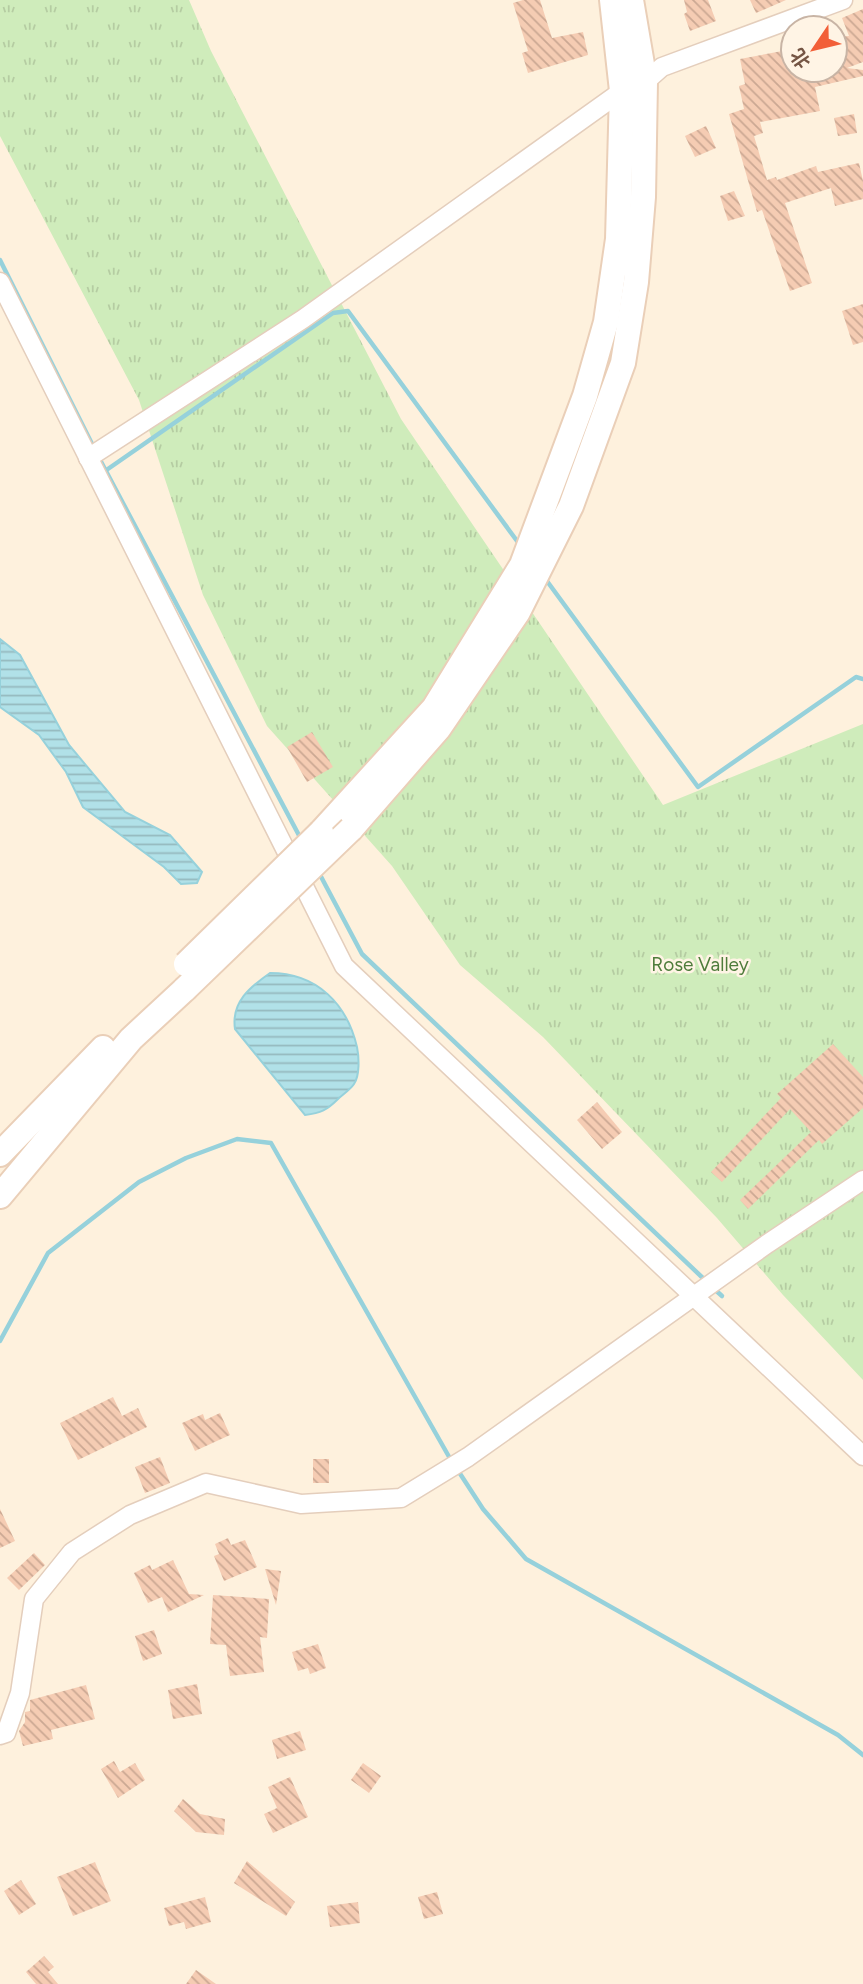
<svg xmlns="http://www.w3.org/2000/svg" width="863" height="1984" viewBox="0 0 863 1984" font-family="Figtree,'Noto Sans SC',sans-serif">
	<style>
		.grass { fill: url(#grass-tufts) }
		.water { fill: url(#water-rules); stroke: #96d1db; stroke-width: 2 }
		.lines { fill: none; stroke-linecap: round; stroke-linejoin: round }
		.stream { stroke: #96d1db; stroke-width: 4.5 }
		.building { fill: url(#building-back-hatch) }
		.street-casing { stroke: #e4cebc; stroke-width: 21 }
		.secondary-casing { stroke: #eacfb8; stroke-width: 28 }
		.street { stroke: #fff; stroke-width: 18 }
		.secondary { stroke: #fff; stroke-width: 24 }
		.secondary-bridge-casing { stroke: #eacfb8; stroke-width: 28; stroke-linecap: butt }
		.secondary-bridge { stroke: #fff; stroke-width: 24 }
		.labels { text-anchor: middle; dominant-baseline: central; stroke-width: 5; stroke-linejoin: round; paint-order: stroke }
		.park-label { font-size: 19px; fill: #4f7c3b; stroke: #fff4e5 }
	</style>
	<defs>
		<pattern id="grass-tufts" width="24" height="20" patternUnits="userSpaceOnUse" patternTransform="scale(1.75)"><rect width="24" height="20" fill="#cfecbb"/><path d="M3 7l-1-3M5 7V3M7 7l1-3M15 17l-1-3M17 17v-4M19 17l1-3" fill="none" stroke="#b5cca2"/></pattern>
		<pattern id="water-rules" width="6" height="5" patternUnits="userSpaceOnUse" patternTransform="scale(1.75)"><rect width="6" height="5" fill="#b1e1e8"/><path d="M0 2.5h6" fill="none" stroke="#95b9be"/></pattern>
		<pattern id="building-back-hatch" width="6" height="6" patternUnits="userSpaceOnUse" patternTransform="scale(1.75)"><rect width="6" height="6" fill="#f5ccb3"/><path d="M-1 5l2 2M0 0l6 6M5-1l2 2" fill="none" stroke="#cba893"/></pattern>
	</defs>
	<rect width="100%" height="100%" fill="#fef1dd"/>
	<polygon class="grass" points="0,0 189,0 211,51 401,419 663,805 863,724 863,1380 783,1295 717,1218 543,1037 460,965 392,866 267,726 203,595 139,400 0,136"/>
	<g class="water">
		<polygon points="0,639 20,655 69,745 125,812 170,835 202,872 197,883 181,884 164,867 83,807 66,772 39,735 0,707"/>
		<path d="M 270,973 C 317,973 347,1004 357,1047 C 359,1057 360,1075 354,1084 C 350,1090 343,1094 338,1099 C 327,1110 321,1113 305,1115 L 235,1029 C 231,1002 250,987 270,973 Z"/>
	</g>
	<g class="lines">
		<g class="stream">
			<polyline points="0,260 94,448"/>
			<polyline points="98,456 302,841"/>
			<polyline points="105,471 333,313 348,311 520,545"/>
			<polyline points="544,577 698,787 856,677 863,679"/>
			<polyline points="318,871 362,954 706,1281"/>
			<polyline points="712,1287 722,1296"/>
			<polyline points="0,1341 48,1253 139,1182 186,1158 237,1139 271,1143 452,1462"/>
			<polyline points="457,1469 483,1509 526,1559 838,1735 863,1755"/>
		</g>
	</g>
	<g class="building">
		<polygon points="523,0 540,0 552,38 583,32 588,55 528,73 522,53 528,51 513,3"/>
		<polygon points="684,0 708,0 716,21 690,31 684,14 687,12"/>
		<polygon points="750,0 786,0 756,13"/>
		<polygon points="863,9 863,62 847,68 863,70 863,76 815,87 820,111 760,122 763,133 754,136 767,180 776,177 777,180 816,166 818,172 859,163 863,181 863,199 835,206 831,188 785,203 812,283 790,291 762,210 757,212 729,114 744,109 739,86 745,84 740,59 793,49 793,70 835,70 835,37 849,36 842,18"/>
		<polygon points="854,114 857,133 838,136 834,118"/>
		<polygon points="706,126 716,148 695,157 685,136"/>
		<polygon points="734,191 745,216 728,221 720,196"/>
		<polygon points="863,304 863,342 853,345 842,311"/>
		<polygon points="312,732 333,767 307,782 287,747"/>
		<polygon points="833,1044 863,1077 863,1108 822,1144 819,1140 748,1209 740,1200 811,1132 790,1109 722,1182 711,1172 781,1098 777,1094"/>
		<polygon points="597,1102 622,1132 602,1149 577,1120"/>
		<polygon points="113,1397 122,1416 138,1408 147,1427 78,1460 60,1423"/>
		<polygon points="220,1413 230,1435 195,1451 182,1423 203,1414 205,1420"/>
		<polygon points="160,1457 170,1483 145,1493 135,1467"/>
		<rect x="313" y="1459" width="16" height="24"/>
		<polygon points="0,1509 15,1541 0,1548"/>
		<polygon points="228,1538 231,1545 245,1540 257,1567 224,1581 214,1556 219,1554 215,1544"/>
		<polygon points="34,1553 45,1565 19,1590 7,1578"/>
		<polygon points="173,1560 189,1594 204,1595 168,1612 162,1597 148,1603 134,1573 150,1565 152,1570"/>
		<polygon points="265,1569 281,1571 276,1605"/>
		<polygon points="213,1595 269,1599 267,1638 260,1637 264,1672 230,1676 226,1645 210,1644"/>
		<polygon points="154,1630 162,1654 143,1661 135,1636"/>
		<polygon points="318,1644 326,1668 310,1674 308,1668 298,1671 292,1652"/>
		<polygon points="197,1684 202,1714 173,1719 168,1690"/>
		<polygon points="86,1685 95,1719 51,1730 53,1739 23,1746 19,1731 25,1722 25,1712 30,1711 30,1700"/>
		<polygon points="300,1731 306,1750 277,1759 272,1740"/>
		<polygon points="114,1761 120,1772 135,1763 145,1780 118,1798 101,1769"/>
		<polygon points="363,1763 381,1776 369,1793 351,1780"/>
		<polygon points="290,1777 308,1817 273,1833 264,1814 277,1808 268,1787"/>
		<polygon points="183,1799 200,1814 225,1819 224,1835 196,1832 174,1811"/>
		<polygon points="247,1861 295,1902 286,1916 234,1883"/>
		<polygon points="95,1862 111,1901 73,1916 57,1877"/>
		<polygon points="21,1880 36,1904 19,1915 4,1891"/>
		<polygon points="437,1892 443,1914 424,1919 418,1897"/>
		<polygon points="205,1897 211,1922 186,1929 184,1922 169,1926 164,1908"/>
		<polygon points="358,1902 360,1923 330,1927 327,1906"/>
		<polygon points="44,1956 54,1967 48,1972 58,1984 36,1984 26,1972"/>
		<polygon points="196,1970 216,1984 186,1984"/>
	</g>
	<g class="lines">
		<defs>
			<g id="street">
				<polyline points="0,282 344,966 863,1456"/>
				<polyline points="88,458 303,319 622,91 645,82 662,67 843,0"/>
				<polyline points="0,1735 6,1733 20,1693 34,1599 72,1552 130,1515 206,1483 301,1504 401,1498 468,1457 767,1244 863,1180"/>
			</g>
			<g id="secondary">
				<polyline points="351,829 439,728 518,612 571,506 623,363 636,282 643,197 645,82 631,0"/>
				<polyline points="321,832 434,708 522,565 585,396 606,322 618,239 622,91 612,0"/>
				<polyline points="0,1154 103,1048"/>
				<polyline points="0,1196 131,1039 185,989"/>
			</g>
		</defs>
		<use href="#street" class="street-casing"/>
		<use href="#secondary" class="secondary-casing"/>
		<use href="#street" class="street"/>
		<use href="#secondary" class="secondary"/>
		<defs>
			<g id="secondary-bridge">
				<polyline points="186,964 321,832"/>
				<polyline points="185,989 351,829"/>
			</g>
		</defs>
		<use href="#secondary-bridge" class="secondary-bridge-casing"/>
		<use href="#secondary-bridge" class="secondary-bridge"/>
	</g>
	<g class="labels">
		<g class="park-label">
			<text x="700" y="964">Rose Valley</text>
		</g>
	</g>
	<g transform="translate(814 49) rotate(235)"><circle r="33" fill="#fff4e5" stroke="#c8b4a5" stroke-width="2"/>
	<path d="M0-5L12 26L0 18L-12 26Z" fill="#f25f38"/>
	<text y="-10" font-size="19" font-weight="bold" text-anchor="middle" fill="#755544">北</text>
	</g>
</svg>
